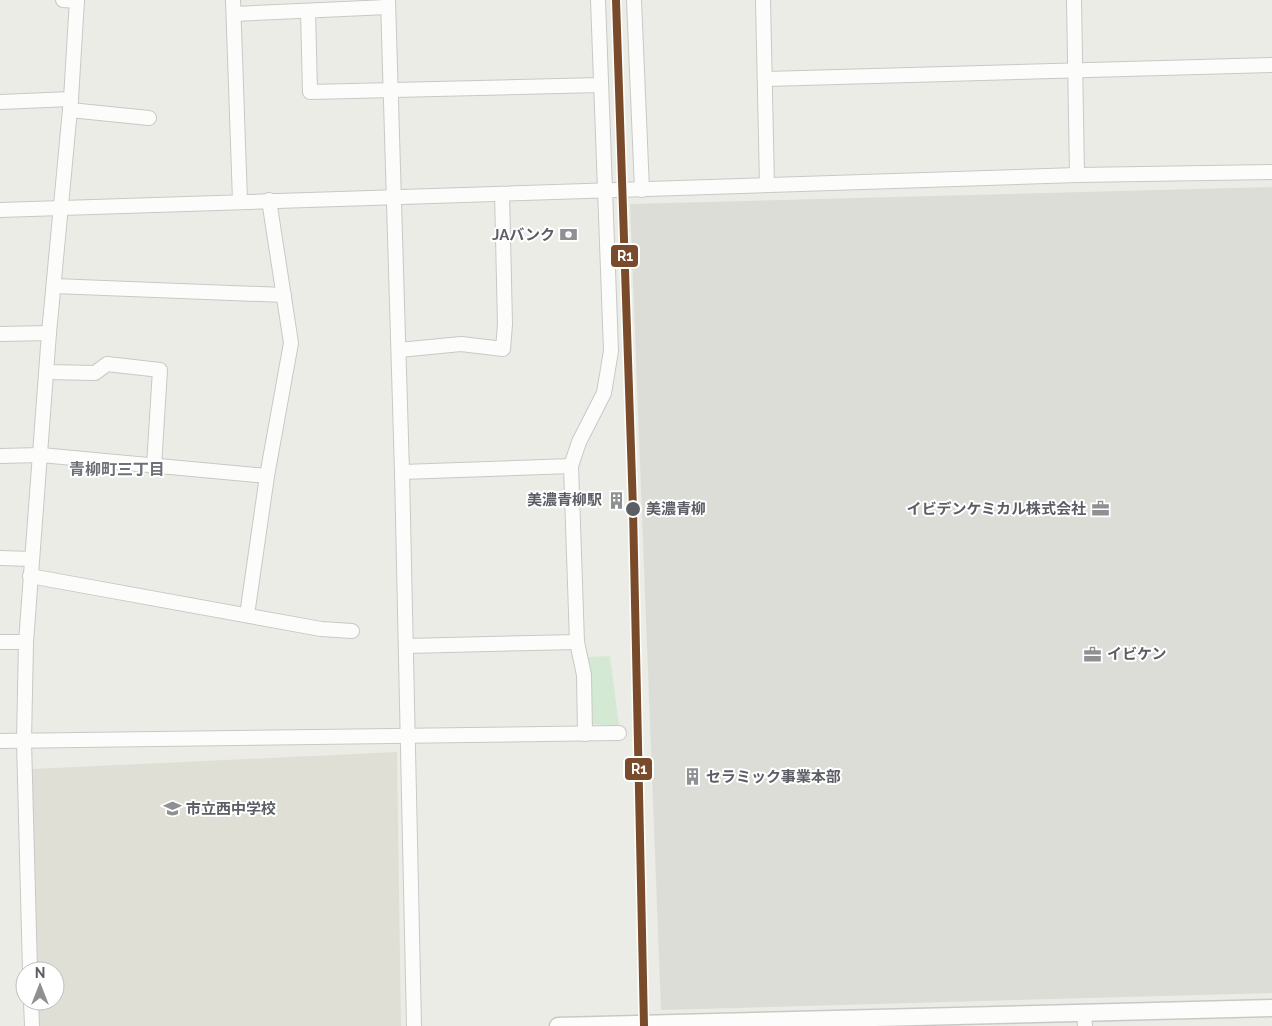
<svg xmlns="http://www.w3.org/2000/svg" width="1272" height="1026" viewBox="0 0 1272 1026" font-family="Raleway,'Noto Sans JP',sans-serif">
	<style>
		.industrial { fill: #ddddd8 }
		.education { fill: #e0dfd6 }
		.green { fill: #d4e9d4 }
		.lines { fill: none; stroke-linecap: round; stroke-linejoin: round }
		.minor-casing { stroke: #c8c9c7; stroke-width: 16 }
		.tertiary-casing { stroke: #c8c9c7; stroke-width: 19 }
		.minor { stroke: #fcfcfb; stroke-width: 14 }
		.tertiary { stroke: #fcfcfb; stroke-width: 16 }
		.rail-1-casing { stroke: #fff; stroke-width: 11 }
		.rail-1 { stroke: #7a4b2a; stroke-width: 8 }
		.stop-dot { fill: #5c5e65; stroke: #fff; stroke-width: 2 }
		.labels { text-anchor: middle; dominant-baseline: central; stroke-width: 4; stroke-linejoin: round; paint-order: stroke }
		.poi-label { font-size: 15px; font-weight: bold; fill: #5c5e65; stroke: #fff; text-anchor: end }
		.stop-label { font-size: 15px; font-weight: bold; fill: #5c5e65; stroke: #fff; text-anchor: start }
		.neighbourhood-label { font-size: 16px; font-weight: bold; fill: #6d7077; stroke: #fff }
		.line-badge { stroke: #fff; stroke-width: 2 }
		.badge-label { font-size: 14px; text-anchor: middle; font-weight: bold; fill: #fff }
	</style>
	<rect width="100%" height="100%" fill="#ecece7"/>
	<polygon class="industrial" points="1272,187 1272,993 661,1010 630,204"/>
	<polygon class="education" points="397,752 401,1026 37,1026 37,1001 55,1001 55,971 36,971 32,769"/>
	<polygon class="green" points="610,656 619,726 589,724 588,657"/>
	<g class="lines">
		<defs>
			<g id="minor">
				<polyline points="63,0 77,1"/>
				<polyline points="233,0 240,201"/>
				<polyline points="388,0 402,472 414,1026"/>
				<polyline points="634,0 642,190"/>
				<polyline points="763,0 767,185"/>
				<polyline points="1074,0 1077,175"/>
				<polyline points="308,11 310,92 600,85"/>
				<polyline points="234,14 388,7"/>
				<polyline points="766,79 1272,65"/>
				<polyline points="0,102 71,99"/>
				<polyline points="70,110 149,118"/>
				<polyline points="0,210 1077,175 1272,172"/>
				<polyline points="54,286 284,295"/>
				<polyline points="0,334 49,333"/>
				<polyline points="399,350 461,344 503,349 505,324 502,194"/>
				<polyline points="47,372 95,373 107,364 160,370 154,466"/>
				<polyline points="0,456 41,455 267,476 291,343 269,200"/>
				<polyline points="402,472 571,466"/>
				<polyline points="0,558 32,559"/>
				<polyline points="30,576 321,629 352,631"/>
				<polyline points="247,615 267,476"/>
				<polyline points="0,642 26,642"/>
				<polyline points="406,646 577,642"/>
				<polyline points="585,734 584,675 577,642 571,466 579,442 604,393 611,351 598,0"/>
				<polyline points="0,741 619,733"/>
				<polyline points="30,971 24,741 26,642 49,333 71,99 77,0"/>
				<polyline points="31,1001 32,1026"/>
				<polyline points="1084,1013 1085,1026"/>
			</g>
			<polyline id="tertiary" points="558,1026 1272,1008"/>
		</defs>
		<use href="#minor" class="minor-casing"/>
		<use href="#tertiary" class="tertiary-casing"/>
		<use href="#minor" class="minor"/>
		<use href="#tertiary" class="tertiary"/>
		<defs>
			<polyline id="rail-1" points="616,0 633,509 644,1026"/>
		</defs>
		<use href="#rail-1" class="rail-1-casing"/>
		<use href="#rail-1" class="rail-1"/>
	</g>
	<defs>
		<symbol id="bank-bare" viewBox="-9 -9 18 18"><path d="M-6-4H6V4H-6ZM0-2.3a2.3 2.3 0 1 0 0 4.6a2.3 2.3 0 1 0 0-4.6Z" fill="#8e9092" stroke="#fff" stroke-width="2.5" paint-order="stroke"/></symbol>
		<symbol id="building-bare" viewBox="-9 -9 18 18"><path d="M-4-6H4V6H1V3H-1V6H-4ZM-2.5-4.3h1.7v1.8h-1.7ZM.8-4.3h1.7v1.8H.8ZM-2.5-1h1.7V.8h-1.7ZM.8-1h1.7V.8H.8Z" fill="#8e9092" stroke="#fff" stroke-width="2.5" paint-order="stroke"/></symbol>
		<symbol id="office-bare" viewBox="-9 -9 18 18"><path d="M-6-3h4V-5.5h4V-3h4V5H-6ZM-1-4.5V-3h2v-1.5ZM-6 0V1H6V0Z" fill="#8e9092" stroke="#fff" stroke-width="2.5" paint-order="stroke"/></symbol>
		<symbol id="school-bare" viewBox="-9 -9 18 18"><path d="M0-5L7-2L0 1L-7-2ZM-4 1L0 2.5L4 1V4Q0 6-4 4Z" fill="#8e9092" stroke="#fff" stroke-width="2.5" paint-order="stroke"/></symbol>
	</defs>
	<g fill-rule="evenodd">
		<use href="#bank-bare" x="556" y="222" width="25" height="25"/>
		<use href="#building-bare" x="604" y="488" width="25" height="25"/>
		<use href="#office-bare" x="1088" y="496" width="25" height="25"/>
		<use href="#office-bare" x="1080" y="642" width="25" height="25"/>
		<use href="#building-bare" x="680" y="764" width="25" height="25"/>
		<use href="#school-bare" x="160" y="796" width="25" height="25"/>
	</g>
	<circle class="stop-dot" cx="633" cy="509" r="8"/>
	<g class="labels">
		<g class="poi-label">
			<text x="555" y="235">JAバンク</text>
			<text x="602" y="500">美濃青柳駅</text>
			<text x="1086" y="509">イビデンケミカル株式会社</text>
			<text x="1107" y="654" text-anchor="start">イビケン</text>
			<text x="706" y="777" text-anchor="start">セラミック事業本部</text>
			<text x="186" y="809" text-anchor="start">市立西中学校</text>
		</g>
		<g class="stop-label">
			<text x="646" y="509">美濃青柳</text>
		</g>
		<g class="neighbourhood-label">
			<text x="117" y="469">青柳町三丁目</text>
		</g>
	</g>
	<g class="line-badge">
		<rect x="610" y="244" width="29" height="24" rx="5" fill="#7a4b2a"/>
		<rect x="624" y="757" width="29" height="24" rx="5" fill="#7a4b2a"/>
	</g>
	<g class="badge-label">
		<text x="625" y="261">R1</text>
		<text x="639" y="774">R1</text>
	</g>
	<g transform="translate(40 986)"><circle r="24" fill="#ffffff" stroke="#bebfc1"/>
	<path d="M0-4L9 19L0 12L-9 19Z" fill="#8e9092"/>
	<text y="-8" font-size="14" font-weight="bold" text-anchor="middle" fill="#5c5e65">N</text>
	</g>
</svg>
